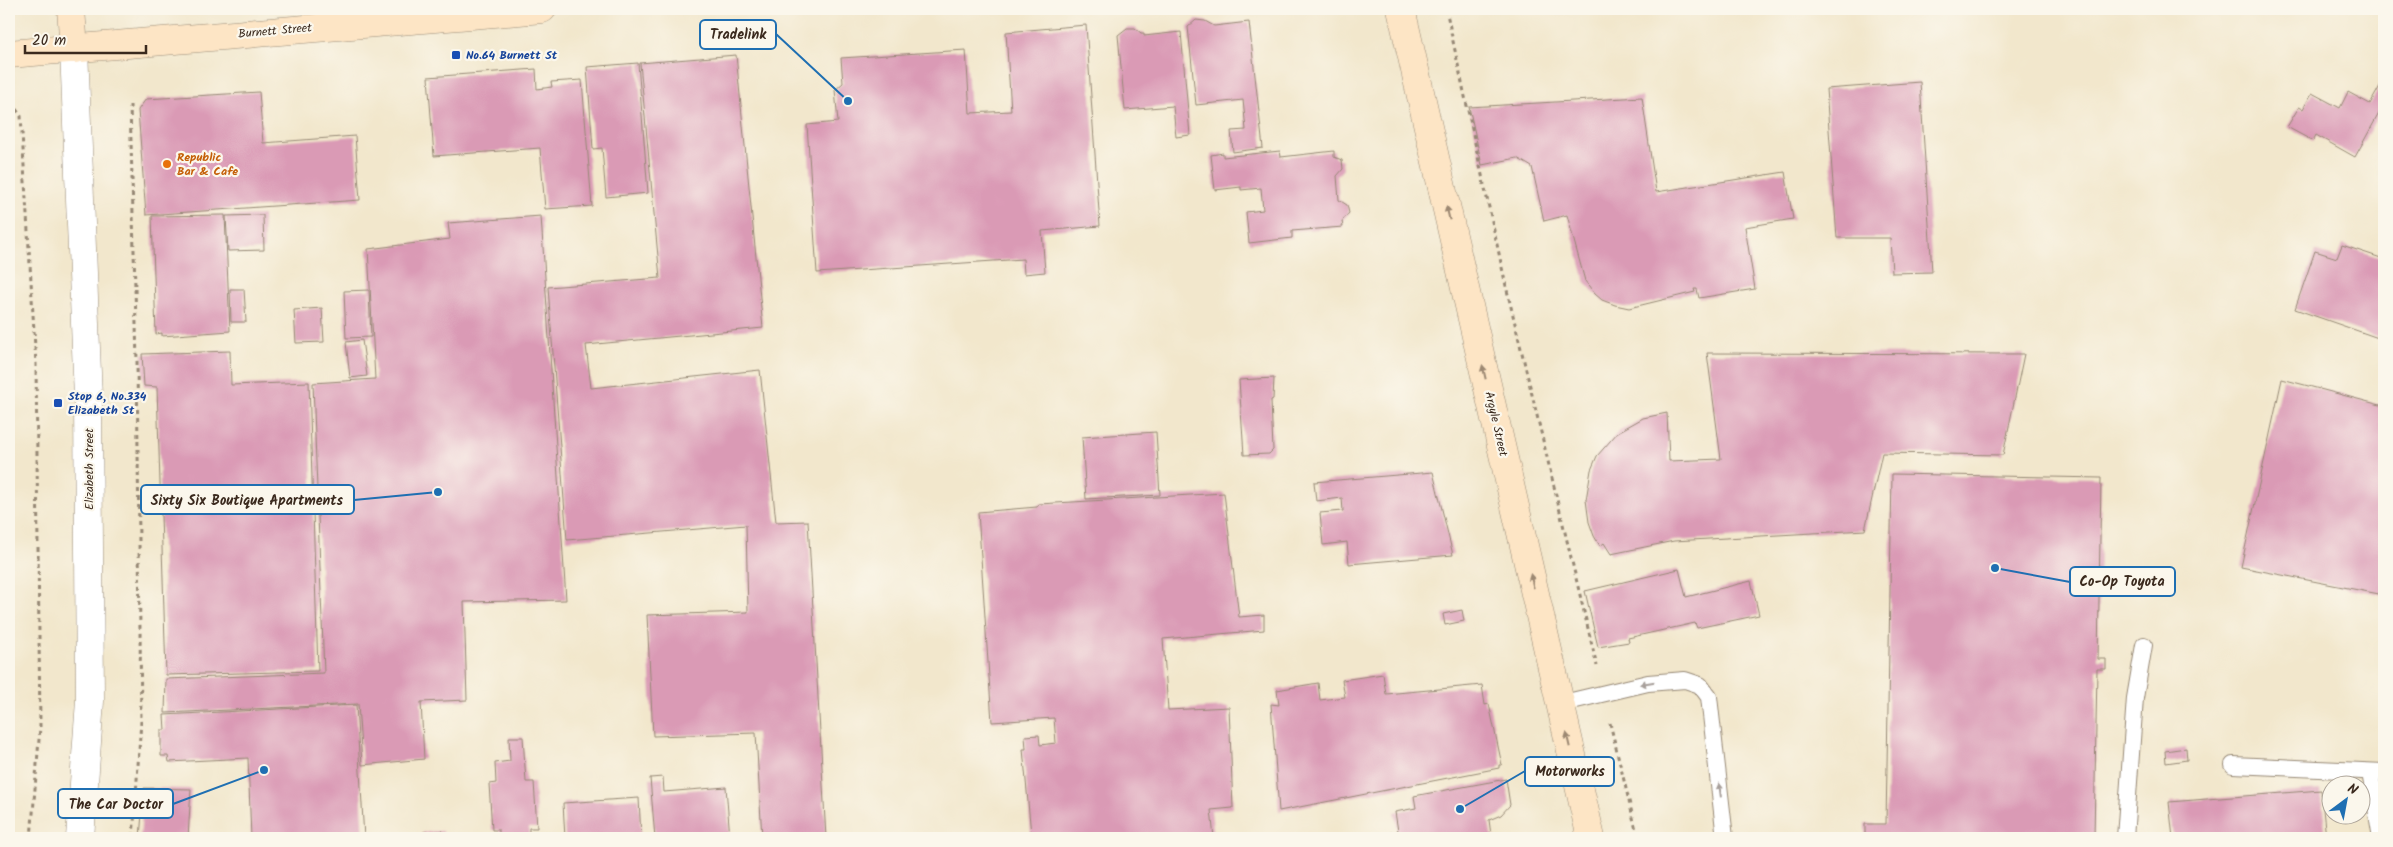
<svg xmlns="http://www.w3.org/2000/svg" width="2393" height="847" viewBox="0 0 2393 847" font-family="Kalam,sans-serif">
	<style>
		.building { fill: #da9ab5 }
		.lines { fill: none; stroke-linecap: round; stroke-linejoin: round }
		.lane-casing { stroke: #968875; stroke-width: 18 }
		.street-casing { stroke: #968875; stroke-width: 29 }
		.secondary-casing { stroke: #968875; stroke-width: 29 }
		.path { stroke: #968875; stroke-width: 3; stroke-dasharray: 4 4; stroke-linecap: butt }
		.lane { stroke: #fff; stroke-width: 16 }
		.street { stroke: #fff; stroke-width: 28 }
		.secondary { stroke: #fde5c5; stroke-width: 28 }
		.oneway { fill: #9c8872 }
		.oneway2 { fill: #a79f9a }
		.transit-dot { fill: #1a4fb4; stroke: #fbf7ec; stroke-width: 2 }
		.food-dot { fill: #e8710a; stroke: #fbf7ec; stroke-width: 2 }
		.labels { text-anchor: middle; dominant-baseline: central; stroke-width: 4.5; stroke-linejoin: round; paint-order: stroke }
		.street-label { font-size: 12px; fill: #3b2a1e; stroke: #fbf7ec }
		.transit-label { font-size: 12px; font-weight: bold; fill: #164399; stroke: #fbf7ec; text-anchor: start }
		.food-label { font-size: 12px; font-weight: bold; fill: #c56008; stroke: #fbf7ec; text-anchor: start }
		.leader { fill: none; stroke: #1f6fb2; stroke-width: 2 }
		.callout-dot { fill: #1f6fb2; stroke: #fbf7ec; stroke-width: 2 }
		.callout { fill: #fbf7ec; stroke: #1f6fb2; stroke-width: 2 }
		.callout-label { font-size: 14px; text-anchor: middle; font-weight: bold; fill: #3b2a1e }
	</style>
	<rect width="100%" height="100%" fill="#fbf7ec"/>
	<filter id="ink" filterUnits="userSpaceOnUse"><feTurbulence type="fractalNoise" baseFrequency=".02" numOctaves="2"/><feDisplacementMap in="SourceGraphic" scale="10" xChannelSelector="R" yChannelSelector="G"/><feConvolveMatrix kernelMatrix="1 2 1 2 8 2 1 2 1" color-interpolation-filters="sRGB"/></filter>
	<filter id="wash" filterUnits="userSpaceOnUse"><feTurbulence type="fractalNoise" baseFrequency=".0096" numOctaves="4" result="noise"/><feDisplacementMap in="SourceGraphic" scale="20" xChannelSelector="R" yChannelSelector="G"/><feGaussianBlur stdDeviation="1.12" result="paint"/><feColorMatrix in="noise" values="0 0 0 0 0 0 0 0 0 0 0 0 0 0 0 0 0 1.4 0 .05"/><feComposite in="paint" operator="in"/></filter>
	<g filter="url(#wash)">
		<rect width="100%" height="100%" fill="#f2e7cc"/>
		<g id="blocks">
			<g class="building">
				<polygon points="1196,20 1205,21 1214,26 1249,22 1263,148 1233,152 1231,131 1246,130 1243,100 1196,105 1188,27"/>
				<polygon points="1086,25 1100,226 1042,231 1045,272 1024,274 1023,259 817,273 807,125 838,122 835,90 843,83 841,58 966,50 970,113 1011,111 1006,32"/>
				<polygon points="1127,28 1135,28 1141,33 1144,33 1144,36 1181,32 1190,135 1176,137 1173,106 1125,110 1118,35"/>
				<polygon points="736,55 763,328 586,345 591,388 760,370 776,522 808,521 826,838 762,838 756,733 653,736 647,615 748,612 746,525 567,540 548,287 660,278 640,63"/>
				<polygon points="638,63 648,193 606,197 602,148 593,149 587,67"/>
				<polygon points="536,69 537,89 552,87 551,82 582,80 592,206 545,209 540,148 434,156 428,77"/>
				<polygon points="2384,79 2384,107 2383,106 2355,157 2316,135 2313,141 2287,127 2299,107 2303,109 2312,93 2340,108 2348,92 2370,104"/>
				<polygon points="1920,82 1932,272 1892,273 1890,238 1837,238 1826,89"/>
				<polygon points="259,92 263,143 355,136 360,200 146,215 138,110 146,99"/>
				<polygon points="1642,97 1656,192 1785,172 1793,219 1745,227 1755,289 1699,298 1697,289 1694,289 1695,292 1629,308 1615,305 1602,300 1595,294 1585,281 1567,215 1544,221 1532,167 1517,158 1482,165 1469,107"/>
				<polygon points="1280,151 1281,157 1334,151 1334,157 1342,160 1343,169 1337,176 1339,200 1347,205 1349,213 1342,221 1343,227 1292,231 1292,238 1249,243 1246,212 1263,210 1261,188 1241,190 1241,187 1215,190 1211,155 1223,153 1223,157"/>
				<polygon points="225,215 230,331 162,336 162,333 156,334 152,216"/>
				<polygon points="263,215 264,250 228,251 226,216"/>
				<polygon points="541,216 566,600 464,602 467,700 421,702 424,759 362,765 358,704 165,713 166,679 324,673 313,383 375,379 368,249 450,239 448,223"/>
				<polygon points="2342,245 2384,259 2384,340 2295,309 2315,251 2337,258"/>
				<polygon points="230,289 244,289 246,322 231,322"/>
				<polygon points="369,290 371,337 346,338 344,291"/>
				<polygon points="322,308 324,342 296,343 294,310"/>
				<polygon points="362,340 367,376 350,378 346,342"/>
				<polygon points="230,351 231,385 309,382 318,671 166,675 157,387 144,386 142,354"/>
				<polygon points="1707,353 2024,354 2003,455 1882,453 1865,530 1674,541 1611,554 1604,543 1600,546 1594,536 1589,522 1586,500 1591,470 1597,456 1618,432 1643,418 1667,413 1669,461 1721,459"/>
				<polygon points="1274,378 1273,399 1271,400 1273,450 1269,454 1244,455 1239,380"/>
				<polygon points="2282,379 2384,406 2384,595 2241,567"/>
				<polygon points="1156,432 1160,495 1086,499 1082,437"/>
				<polygon points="1433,472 1453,555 1349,564 1347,542 1323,545 1320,513 1343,511 1342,498 1316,501 1314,482"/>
				<polygon points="1892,474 2101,478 2098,659 2106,659 2106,669 2097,669 2094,838 1865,838 1865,824 1886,824"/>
				<polygon points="1224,493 1239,617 1264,615 1264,630 1163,639 1168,710 1229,707 1233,808 1211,810 1214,838 1004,838 1031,834 1023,749 1026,749 1025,736 1039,735 1040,745 1056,743 1054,718 992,722 978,512 1037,507 1039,504"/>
				<polygon points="1679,569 1686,597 1751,581 1759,615 1697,628 1695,623 1628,638 1629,642 1598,647 1585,591"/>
				<polygon points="1462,610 1464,621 1445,625 1443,614"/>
				<polygon points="1383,674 1386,694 1482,685 1485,705 1489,704 1502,765 1499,765 1499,768 1279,811 1271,704 1279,705 1277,690 1318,683 1320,700 1345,697 1342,680"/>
				<polygon points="356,705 364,838 251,838 248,758 169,762 168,756 161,756 161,730 165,730 164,715"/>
				<polygon points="509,737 523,737 526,782 534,782 537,828 529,828 529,838 499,838 499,830 492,830 489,784 496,783 495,763 510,761"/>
				<polygon points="2186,748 2187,760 2166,763 2165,751"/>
				<polygon points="663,777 664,792 726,787 730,838 655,838 650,778"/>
				<polygon points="1506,779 1510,805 1501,815 1489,820 1491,835 1496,838 1378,838 1377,835 1398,831 1395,812 1416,808 1414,796"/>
				<polygon points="144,788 191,789 188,838 140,838"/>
				<polygon points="2321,790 2326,838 2173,838 2169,802"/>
				<polygon points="639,798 641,838 565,838 563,803"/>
				<polygon points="443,831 443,838 423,838 423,832"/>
			</g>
		</g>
	</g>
	<g filter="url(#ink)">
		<use href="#blocks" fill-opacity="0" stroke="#968875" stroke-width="1"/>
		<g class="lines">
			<defs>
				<g id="lane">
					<polyline points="1559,704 1648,683 1685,680 1700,685 1709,697 1725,838"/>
					<polyline points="2233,765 2384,772"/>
					<polyline points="2370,772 2381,838"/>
					<polyline points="2125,838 2135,698 2144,645"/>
				</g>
				<polyline id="street" points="74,49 88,398 90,701 80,838"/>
				<g id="secondary">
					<polyline points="71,9 74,49"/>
					<polyline points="1401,9 1591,838"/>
					<polyline points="9,54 542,9"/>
				</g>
			</defs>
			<use href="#lane" class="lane-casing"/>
			<use href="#street" class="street-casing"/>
			<use href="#secondary" class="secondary-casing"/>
			<g class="path">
				<polyline points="1446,9 1506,286 1597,666"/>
				<polyline points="130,105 137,361 141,721 133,838"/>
				<polyline points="16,109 21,116 36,364 40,727 31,838"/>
				<polyline points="1610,723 1638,838"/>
			</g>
			<use href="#lane" class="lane"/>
			<use href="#street" class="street"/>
			<use href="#secondary" class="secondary"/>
		</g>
		<defs><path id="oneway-solid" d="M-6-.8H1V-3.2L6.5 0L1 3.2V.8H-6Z" transform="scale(1.25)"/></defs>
		<g class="oneway">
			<use href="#oneway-solid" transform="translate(1448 213) rotate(-103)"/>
			<use href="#oneway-solid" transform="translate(1484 372) rotate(-103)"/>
			<use href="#oneway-solid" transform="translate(1532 581) rotate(-103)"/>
			<use href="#oneway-solid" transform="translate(1568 740) rotate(-103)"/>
		</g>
		<g class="oneway2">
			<use href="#oneway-solid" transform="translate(1647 683) rotate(170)"/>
			<use href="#oneway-solid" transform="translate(1720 790) rotate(-97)"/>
		</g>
	</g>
	<g class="transit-dot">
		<rect x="451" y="50" width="10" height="10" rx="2.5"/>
		<rect x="53" y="398" width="10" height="10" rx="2.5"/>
	</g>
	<circle class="food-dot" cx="167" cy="164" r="5"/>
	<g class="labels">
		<g class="street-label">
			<text transform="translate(275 31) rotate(-5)">Burnett Street</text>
			<text transform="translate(1496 424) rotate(77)">Argyle Street</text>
			<text transform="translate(89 469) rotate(-90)">Elizabeth Street</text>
		</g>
		<g class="transit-label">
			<text x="466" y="55">No.64 Burnett St</text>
			<text x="68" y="396">Stop 6, No.334<tspan x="68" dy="14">Elizabeth St</tspan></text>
		</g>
		<g class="food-label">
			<text x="177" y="157">Republic<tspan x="177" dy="14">Bar &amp; Cafe</tspan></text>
		</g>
	</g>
	<path class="leader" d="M848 101L776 34M438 492L354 500M1995 568L2070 582M1460 809L1525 771M264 770L173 804"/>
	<g class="callout-dot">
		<circle cx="848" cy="101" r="5"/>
		<circle cx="438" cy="492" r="5"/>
		<circle cx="1995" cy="568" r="5"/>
		<circle cx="1460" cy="809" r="5"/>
		<circle cx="264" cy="770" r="5"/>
	</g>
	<g class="callout">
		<rect x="700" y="20" width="76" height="29" rx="5"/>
		<rect x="141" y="485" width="213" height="29" rx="5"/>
		<rect x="2070" y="567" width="105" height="29" rx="5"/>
		<rect x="1525" y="757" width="89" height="29" rx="5"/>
		<rect x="58" y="789" width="115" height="29" rx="5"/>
	</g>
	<g class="callout-label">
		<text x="738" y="39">Tradelink</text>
		<text x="247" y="505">Sixty Six Boutique Apartments</text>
		<text x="2122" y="586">Co-Op Toyota</text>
		<text x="1570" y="776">Motorworks</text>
		<text x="116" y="809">The Car Doctor</text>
	</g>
	<rect width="2393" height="847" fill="none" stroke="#fbf7ec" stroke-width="30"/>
	<g transform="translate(2346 800) rotate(32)"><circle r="24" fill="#fbf7ec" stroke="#aea59a"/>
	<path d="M0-4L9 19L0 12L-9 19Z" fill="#1f6fb2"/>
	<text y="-8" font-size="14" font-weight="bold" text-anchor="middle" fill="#3b2a1e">N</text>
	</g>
	<path d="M25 45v8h121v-8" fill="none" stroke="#3b2a1e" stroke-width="2.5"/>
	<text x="32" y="45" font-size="15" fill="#3b2a1e" stroke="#fbf7ec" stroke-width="4" paint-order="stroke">20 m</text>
</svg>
